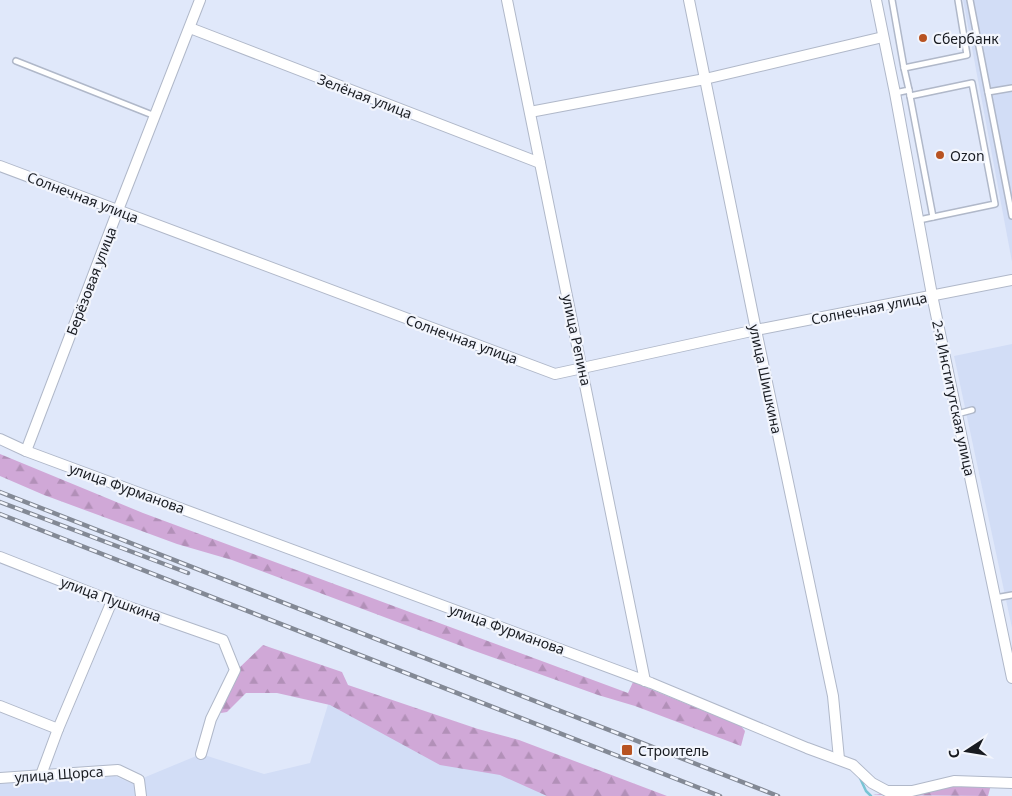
<svg xmlns="http://www.w3.org/2000/svg" width="1012" height="796" viewBox="0 0 1012 796" font-family="'Noto Sans',sans-serif">
	<style>
		.built { fill: #d2ddf6 }
		.forest { fill: url(#forest-firs) }
		.lines { fill: none; stroke-linecap: round; stroke-linejoin: round }
		.stream { stroke: #78c5d4; stroke-width: 2.5 }
		.service-casing { stroke: #b0b8c9; stroke-width: 8 }
		.minor-casing { stroke: #b0b8c9; stroke-width: 12 }
		.service { stroke: #fff; stroke-width: 5 }
		.minor { stroke: #fff; stroke-width: 10 }
		.rail-casing { stroke: #838995; stroke-width: 4.5 }
		.rail { stroke: #f2f5fd; stroke-width: 2.5; stroke-dasharray: 8; stroke-linecap: butt }
		.poi-dot { fill: #b85322; stroke: #f2f5fd; stroke-width: 2 }
		.labels { text-anchor: middle; dominant-baseline: central; stroke-width: 4.5; stroke-linejoin: round; paint-order: stroke }
		.poi-label { font-size: 14px; fill: #181b21; stroke: #f2f5fd; text-anchor: start }
		.street-label { font-size: 14px; fill: #181b21; stroke: #f2f5fd }
	</style>
	<defs>
		<pattern id="forest-firs" width="22" height="20" patternUnits="userSpaceOnUse" patternTransform="scale(1.25)"><rect width="22" height="20" fill="#d0a8d7"/><path d="M5 1l3.5 6h-7zM16 11l3.5 6h-7z" fill="#b290b8"/></pattern>
	</defs>
	<rect width="100%" height="100%" fill="#e0e8fa"/>
	<g class="built">
		<polygon points="963,0 1012,0 1012,262"/>
		<polygon points="1012,344 1012,628 954,356"/>
		<polygon points="330,698 575,796 0,796 0,784 115,776 131,783 201,754 264,774 310,763"/>
	</g>
	<g class="forest">
		<polygon points="0,454 143,513 628,693 633,682 741,726 745,731 741,746 635,706 598,695 472,650 232,560 177,544 44,495 0,476"/>
		<polygon points="263,645 342,672 348,685 478,729 519,740 667,796 547,796 500,775 440,765 330,705 277,693 246,693 227,712 221,713 218,709 237,670"/>
		<polygon points="954,784 991,785 988,796 873,795"/>
	</g>
	<g class="lines">
		<polyline class="stream" points="860,778 866,791 871,796"/>
		<defs>
			<g id="service">
				<polyline points="892,0 904,68"/>
				<polyline points="970,0 1012,216"/>
				<polyline points="16,61 155,116"/>
				<polyline points="909,90 910,96 972,83 995,204 919,220"/>
				<polyline points="988,92 1012,88"/>
				<polyline points="895,93 909,90 904,68 967,55 958,0"/>
				<polyline points="910,96 933,217"/>
				<polyline points="957,414 972,410"/>
				<polyline points="995,598 1012,595"/>
			</g>
			<g id="minor">
				<polyline points="507,0 645,681"/>
				<polyline points="689,0 756,330 833,696 839,759"/>
				<polyline points="876,0 895,93 932,295 1012,678"/>
				<polyline points="190,28 540,163"/>
				<polyline points="530,112 705,79 883,37"/>
				<polyline points="0,166 555,374 756,330 1012,280"/>
				<polyline points="0,439 26,451 651,683 807,748 853,765 872,783 887,791 912,791 954,781 1012,783"/>
				<polyline points="26,451 118,210 200,0"/>
				<polyline points="0,557 112,601 223,640 235,670 211,719 201,754"/>
				<polyline points="0,706 58,729"/>
				<polyline points="41,775 58,729 112,601"/>
				<polyline points="0,778 118,770 139,780 141,796"/>
			</g>
		</defs>
		<use href="#service" class="service-casing"/>
		<use href="#minor" class="minor-casing"/>
		<use href="#service" class="service"/>
		<use href="#minor" class="minor"/>
		<defs>
			<g id="rail">
				<polyline points="0,492 778,796"/>
				<polyline points="0,502 188,573"/>
				<polyline points="0,514 720,796"/>
			</g>
		</defs>
		<use href="#rail" class="rail-casing"/>
		<use href="#rail" class="rail"/>
	</g>
	<g class="poi-dot">
		<circle cx="923" cy="38" r="5"/>
		<circle cx="940" cy="155" r="5"/>
		<rect x="621" y="744" width="12" height="12" rx="2.5"/>
	</g>
	<g class="labels">
		<g class="poi-label">
			<text x="933" y="38">Сбербанк</text>
			<text x="950" y="155">Ozon</text>
			<text x="638" y="750">Строитель</text>
		</g>
		<g class="street-label">
			<text transform="translate(365 96) rotate(21)">Зелёная улица</text>
			<text transform="translate(83 197) rotate(21)">Солнечная улица</text>
			<text transform="translate(91 281) rotate(-69)">Берёзовая улица</text>
			<text transform="translate(869 308) rotate(-11)">Солнечная улица</text>
			<text transform="translate(462 339) rotate(20)">Солнечная улица</text>
			<text transform="translate(577 340) rotate(78)">улица Репина</text>
			<text transform="translate(766 379) rotate(78)">улица Шишкина</text>
			<text transform="translate(954 398) rotate(78)">2-я Институтская улица</text>
			<text transform="translate(127 488) rotate(20)">улица Фурманова</text>
			<text transform="translate(111 599) rotate(20)">улица Пушкина</text>
			<text transform="translate(507 629) rotate(20)">улица Фурманова</text>
			<text transform="translate(59 774) rotate(-4)">улица Щорса</text>
		</g>
	</g>
	<g transform="translate(967 751) rotate(258)" stroke="#f2f5fd" stroke-width="4" paint-order="stroke">
	<path d="M0-4L9 19L0 12L-9 19Z" fill="#181b21"/>
	<text y="-8" font-size="14" font-weight="bold" text-anchor="middle" fill="#181b21">С</text>
	</g>
</svg>
